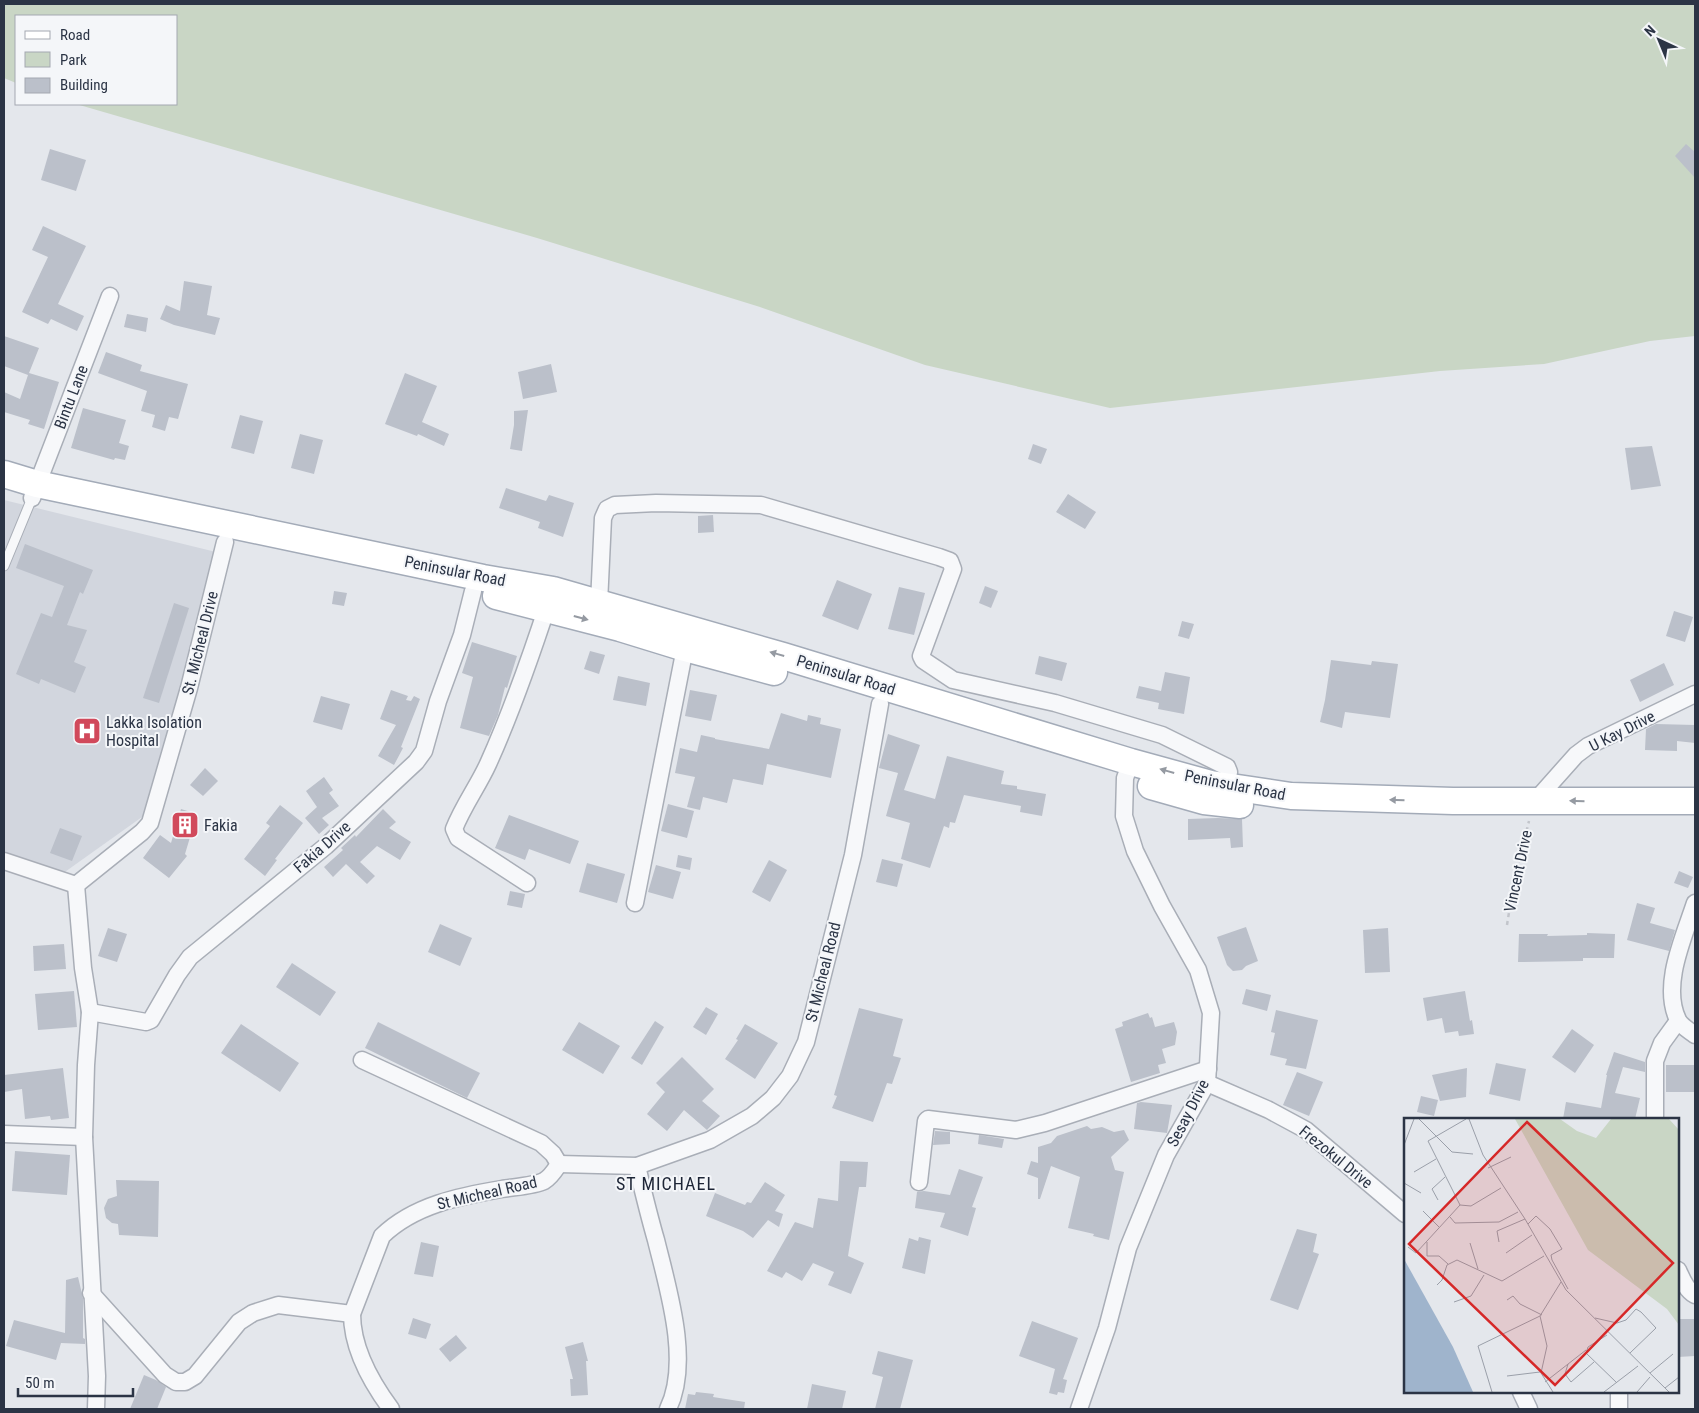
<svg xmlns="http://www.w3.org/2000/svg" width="1699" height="1413" viewBox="0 0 1699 1413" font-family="'Roboto Condensed',sans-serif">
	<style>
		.built { fill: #d2d6de }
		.green { fill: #c9d6c5 }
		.building { fill: #bbc0ca }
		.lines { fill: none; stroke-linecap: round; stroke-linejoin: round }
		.service-casing { stroke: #a9aeb7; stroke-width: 11 }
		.minor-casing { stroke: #a9aeb7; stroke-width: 19 }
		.primary-casing { stroke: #a3abb8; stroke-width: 29 }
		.path { stroke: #c2c5cb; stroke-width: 2.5; stroke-dasharray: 4 4; stroke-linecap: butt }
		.service { stroke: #f7f8fa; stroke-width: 9 }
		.minor { stroke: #f7f8fa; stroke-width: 16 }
		.primary { stroke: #fff; stroke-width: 26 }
		.oneway { fill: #959aa2 }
		.labels { text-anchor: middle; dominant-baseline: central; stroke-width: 4; stroke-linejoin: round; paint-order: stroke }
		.street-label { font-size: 16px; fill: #2b3445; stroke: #f4f6f9 }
		.poi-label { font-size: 16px; fill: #2b3445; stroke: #f4f6f9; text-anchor: start }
		.neighbourhood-label { font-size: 18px; letter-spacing: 1px; fill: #1d2536; stroke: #f4f6f9 }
		.inset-road { fill: none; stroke: #9a9fa9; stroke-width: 1 }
		.view { fill: #d62828; fill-opacity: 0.15; stroke: #d62828; stroke-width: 2.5 }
		.inset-edge { fill: none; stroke: #2b3445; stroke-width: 2.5 }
	</style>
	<rect width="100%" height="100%" fill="#e4e7ec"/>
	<polygon class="built" points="4,500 216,552 149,812 62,874 4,853"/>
	<polygon class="green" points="4,4 1695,4 1695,336 1650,341 1544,364 1440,371 1110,408 925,365 760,307 537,238 76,104 176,104 176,16 16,16 16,83 4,78"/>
	<g class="building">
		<polygon points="1686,144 1695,152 1695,178 1675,156"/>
		<polygon points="50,149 86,160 76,191 41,180"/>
		<polygon points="43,226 86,246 58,304 84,316 77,331 51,319 48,324 22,312 48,257 32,250"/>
		<polygon points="184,281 212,286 207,315 220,318 215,335 174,325 160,319 166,305 180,311"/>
		<polygon points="127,314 148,318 146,332 124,327"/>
		<polygon points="4,336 39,348 29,373 59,382 44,429 28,424 30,420 4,412 4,392 20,399 28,375 4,366"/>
		<polygon points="106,352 142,365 140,371 188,384 178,419 169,417 165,431 152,427 155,415 141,411 147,391 98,373"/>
		<polygon points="551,364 557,392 523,399 518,372"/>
		<polygon points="405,373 437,386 422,422 449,434 444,446 418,434 417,436 385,424"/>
		<polygon points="83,408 126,420 119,443 129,446 125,460 115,458 114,460 71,448"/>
		<polygon points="528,410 522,451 510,449 514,425 514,411"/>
		<polygon points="240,415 263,421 254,454 231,448"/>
		<polygon points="300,434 323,440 314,474 291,468"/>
		<polygon points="1033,444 1047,449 1041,464 1028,459"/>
		<polygon points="1652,446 1661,486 1631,490 1625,448"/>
		<polygon points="506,488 546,501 549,495 574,503 563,537 538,528 540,522 499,508"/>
		<polygon points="1068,494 1096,512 1085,529 1056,512"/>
		<polygon points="713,515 714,532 698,533 698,516"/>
		<polygon points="25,544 93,570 83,594 80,592 67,625 87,630 74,662 86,667 75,693 41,679 39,684 16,674 41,613 52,617 64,586 16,568"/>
		<polygon points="837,580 872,594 858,630 822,616"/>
		<polygon points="985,586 998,591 991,608 979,603"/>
		<polygon points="899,587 925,593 914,635 888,629"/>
		<polygon points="334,591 347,593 344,606 332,604"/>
		<polygon points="174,603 189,608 159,703 143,698"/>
		<polygon points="1674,611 1693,617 1685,642 1666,636"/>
		<polygon points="1182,621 1194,624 1189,639 1178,636"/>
		<polygon points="472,642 517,656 507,688 505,687 498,715 489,736 460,728 473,677 462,673"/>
		<polygon points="590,651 605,655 599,674 584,669"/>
		<polygon points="1039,656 1067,663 1062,681 1035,674"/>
		<polygon points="1331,660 1371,665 1372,661 1398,664 1390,718 1345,712 1342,728 1320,722 1325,700"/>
		<polygon points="1664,663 1674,685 1640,702 1630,680"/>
		<polygon points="1165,672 1190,677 1184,714 1158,709 1159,703 1136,698 1139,686 1161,691"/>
		<polygon points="618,676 650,683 646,706 613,700"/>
		<polygon points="391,690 408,696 406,700 411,701 414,696 420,699 401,747 403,748 394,765 378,756 396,725 380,719"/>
		<polygon points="690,690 717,695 711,721 685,716"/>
		<polygon points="321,696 350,704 342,730 313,722"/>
		<polygon points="781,713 807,721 808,715 821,718 820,724 841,729 831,778 767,764 763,785 733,779 727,803 703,797 700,810 687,807 695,777 675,773 680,748 697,752 701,735 715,738 715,739 769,749"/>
		<polygon points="1656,724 1695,725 1695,743 1677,741 1677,751 1645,750 1646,729"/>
		<polygon points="888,734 920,745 904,790 935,799 947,756 1004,771 1001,784 1017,786 1017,789 1046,794 1042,816 1020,812 1021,806 964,795 955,823 950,822 949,828 944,826 930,868 901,859 910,823 886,816 898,773 879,768"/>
		<polygon points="205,768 218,781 203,796 190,785"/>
		<polygon points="324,777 333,790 329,793 339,806 322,818 329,825 319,834 305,818 317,807 306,791"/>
		<polygon points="668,804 694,811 687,838 661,831"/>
		<polygon points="280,805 303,823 275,859 277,860 265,876 244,859 270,826 266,823"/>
		<polygon points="181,809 197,814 185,854 187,856 169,878 143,858 160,835 171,843"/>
		<polygon points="383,809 396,822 389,828 411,842 400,860 377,846 360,862 375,876 367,884 346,864 333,877 324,867 343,850 341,848 355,835 356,837"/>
		<polygon points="509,815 579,841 570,864 529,849 525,860 495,848"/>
		<polygon points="1218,818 1242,819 1243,847 1231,848 1230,838 1188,840 1188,819"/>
		<polygon points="60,828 82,836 72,861 50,853"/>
		<polygon points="678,855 692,858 690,870 676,867"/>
		<polygon points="882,859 903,864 897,887 876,882"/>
		<polygon points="769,860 787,870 770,902 752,892"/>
		<polygon points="587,863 625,874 617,903 579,892"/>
		<polygon points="656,865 681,872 673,899 648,892"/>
		<polygon points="1679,871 1693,877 1688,888 1674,883"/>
		<polygon points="510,891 525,894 522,908 507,905"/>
		<polygon points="1637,903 1655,908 1650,923 1675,930 1669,951 1627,940"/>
		<polygon points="440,924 472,938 460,966 428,952"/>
		<polygon points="1246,927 1258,961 1246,966 1242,970 1233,971 1227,965 1217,937"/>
		<polygon points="108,928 127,934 117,962 98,956"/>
		<polygon points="1388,928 1390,972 1365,973 1363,930"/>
		<polygon points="1587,933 1615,934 1614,958 1583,958 1583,961 1518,962 1519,934 1548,934 1547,936 1587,935"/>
		<polygon points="64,944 66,969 34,971 33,946"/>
		<polygon points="292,963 336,992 320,1016 276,987"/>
		<polygon points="1246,989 1271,995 1267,1011 1242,1004"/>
		<polygon points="74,991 77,1027 38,1030 35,994"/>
		<polygon points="1465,991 1470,1021 1472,1020 1474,1034 1459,1036 1458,1031 1445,1033 1442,1018 1427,1021 1423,998"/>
		<polygon points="706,1007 718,1014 706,1035 693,1027"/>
		<polygon points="859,1008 903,1019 893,1056 901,1058 892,1084 887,1083 873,1122 832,1108 837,1096 834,1095"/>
		<polygon points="1276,1010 1318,1020 1306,1069 1285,1065 1287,1059 1270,1055 1275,1033 1271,1032"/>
		<polygon points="1148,1013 1150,1018 1152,1017 1155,1027 1174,1022 1177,1032 1175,1045 1162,1049 1166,1063 1158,1065 1160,1073 1131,1082 1115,1029 1123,1026 1122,1022"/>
		<polygon points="655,1021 664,1027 642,1065 631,1058"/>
		<polygon points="378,1022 480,1073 467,1098 365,1048"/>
		<polygon points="579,1022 620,1046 603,1074 562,1050"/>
		<polygon points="241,1024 299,1063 280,1092 221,1053"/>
		<polygon points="745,1024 778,1043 755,1079 725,1059 738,1040 736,1039"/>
		<polygon points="1572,1029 1594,1045 1575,1073 1552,1057"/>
		<polygon points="1614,1052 1645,1062 1645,1072 1623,1067 1615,1093 1640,1098 1635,1119 1563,1119 1566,1102 1601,1108 1607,1075 1606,1075"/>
		<polygon points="682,1057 714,1089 702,1101 720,1116 707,1130 684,1110 667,1131 647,1114 665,1092 656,1083"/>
		<polygon points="1496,1063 1526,1069 1520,1101 1489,1094"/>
		<rect x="1666" y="1065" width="29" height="27"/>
		<polygon points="63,1068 69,1118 51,1120 50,1116 25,1119 22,1089 4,1092 4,1075"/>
		<polygon points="1467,1068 1466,1097 1440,1101 1432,1075"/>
		<polygon points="1297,1072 1323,1082 1309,1116 1283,1105"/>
		<polygon points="1421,1096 1438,1100 1434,1116 1417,1112"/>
		<polygon points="1141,1102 1172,1105 1167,1133 1134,1129 1137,1103"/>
		<polygon points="1087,1126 1091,1129 1102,1127 1114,1132 1124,1130 1129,1140 1111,1157 1115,1170 1124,1172 1109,1240 1093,1236 1094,1234 1068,1228 1080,1177 1051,1166 1040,1199 1038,1199 1038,1178 1027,1174 1031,1161 1038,1163 1038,1147 1051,1143 1057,1136"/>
		<polygon points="935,1131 950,1132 950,1144 933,1145"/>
		<polygon points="979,1135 1004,1139 1002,1148 978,1144"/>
		<polygon points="15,1151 70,1155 67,1195 12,1191"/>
		<polygon points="840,1161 868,1162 866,1187 859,1187 848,1256 864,1263 851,1294 828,1285 834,1272 813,1263 802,1281 786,1272 782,1278 767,1271 795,1222 813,1228 818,1198 838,1201"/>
		<polygon points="959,1169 983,1177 972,1207 976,1208 968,1236 940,1227 945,1213 915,1208 917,1192 924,1191 950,1195"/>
		<polygon points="116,1180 159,1181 158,1237 119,1235 118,1224 112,1223 106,1218 104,1208 108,1199 117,1196"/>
		<polygon points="765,1182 785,1195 775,1211 783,1214 779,1227 768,1220 753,1238 743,1231 706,1216 715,1193 745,1205 747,1202 751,1203"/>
		<polygon points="1297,1229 1317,1234 1313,1252 1319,1254 1298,1310 1270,1300"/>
		<polygon points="919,1237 931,1240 925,1274 902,1268 909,1238 918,1241"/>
		<polygon points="421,1242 439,1246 433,1277 414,1274"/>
		<polygon points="78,1277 83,1298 83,1338 85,1339 85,1344 61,1343 56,1360 6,1346 14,1320 65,1333 66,1280"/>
		<polygon points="413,1318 431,1324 426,1339 408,1334"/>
		<polygon points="1678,1319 1695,1319 1695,1356 1678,1357"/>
		<polygon points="1032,1321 1078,1338 1063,1379 1067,1380 1064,1393 1058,1392 1057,1395 1049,1393 1055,1369 1019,1356"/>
		<polygon points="456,1335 467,1348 450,1362 439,1349"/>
		<polygon points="583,1342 588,1361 586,1361 588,1395 571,1396 570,1379 573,1379 565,1347"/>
		<polygon points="878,1351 913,1360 900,1409 875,1409 883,1377 872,1374"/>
		<polygon points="144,1375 156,1380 166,1387 157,1409 130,1409"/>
		<polygon points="812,1384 846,1391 842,1409 807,1409"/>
		<polygon points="696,1392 714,1394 713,1397 745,1402 744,1409 685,1409 688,1394 695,1395"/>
	</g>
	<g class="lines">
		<defs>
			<polyline id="service" points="4,566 32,498"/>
			<g id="minor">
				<polyline points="32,498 110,296"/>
				<polyline points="599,603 603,518 607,509 615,505 656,503 761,505 939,557 950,561 953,569 921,656 923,660 953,680 1055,703 1162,735 1227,767 1229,772 1226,786"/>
				<polyline points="1536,800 1576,755 1588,746 1695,694"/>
				<polyline points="4,861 76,885"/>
				<path d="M 527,883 L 458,838 L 454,829 C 463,806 478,786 488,764 C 512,711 531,656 549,601"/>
				<polyline points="76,885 83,968 90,1012 86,1065 84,1137 97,1376 96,1409"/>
				<polyline points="76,885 142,832 150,823 189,688 225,542"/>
				<polyline points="635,903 685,648"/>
				<path d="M 1695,903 C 1684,937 1661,985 1678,1020 C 1681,1026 1690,1031 1695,1035"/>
				<polyline points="90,1012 146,1022 151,1020 177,975 190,957 326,846 416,762 424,751 438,701 462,635 473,591"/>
				<polyline points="362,1060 541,1143 553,1154 559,1164"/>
				<polyline points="1207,1083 1269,1110 1306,1130 1405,1214"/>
				<polyline points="1655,1119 1655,1061 1662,1043 1678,1021"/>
				<polyline points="4,1134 84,1137"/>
				<polyline points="559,1164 637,1166 710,1140 752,1116 773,1098 790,1076 806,1042 853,855 880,704"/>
				<path d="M 637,1166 C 643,1191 649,1216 656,1240 C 668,1289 691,1362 668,1409"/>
				<polyline points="919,1182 926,1121 928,1119 1016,1130 1045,1123 1208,1069"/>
				<path d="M 1678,1270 C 1682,1279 1686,1290 1695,1295"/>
				<polyline points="91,1293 165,1375 176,1382 185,1382 195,1376 239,1322 253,1313 278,1305 352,1314"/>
				<polyline points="1521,1392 1529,1409"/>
				<path d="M 391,1409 C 371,1382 352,1348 352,1314 L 382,1236 C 414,1205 460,1196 502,1189 C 513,1187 534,1186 544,1181 C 551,1177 555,1170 559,1164"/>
				<polyline points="1079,1409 1107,1328 1128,1248 1166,1155 1207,1083 1211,1013 1198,970 1162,906 1135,851 1124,816 1125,778 1131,762"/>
				<polyline points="1619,1409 1619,1392"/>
			</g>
			<g id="primary">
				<polyline points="4,474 37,484 483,578 553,590 783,656 1131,762 1211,784 1291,796 1453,801 1695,801"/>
				<polyline points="496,596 620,628 685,648 774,672"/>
				<polyline points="1151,786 1204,801 1240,805"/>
			</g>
		</defs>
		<use href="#service" class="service-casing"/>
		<use href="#minor" class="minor-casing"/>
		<use href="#primary" class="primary-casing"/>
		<polyline class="path" points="1507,925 1514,881 1529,821"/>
		<use href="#service" class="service"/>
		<use href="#minor" class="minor"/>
		<use href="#primary" class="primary"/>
	</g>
	<defs><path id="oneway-solid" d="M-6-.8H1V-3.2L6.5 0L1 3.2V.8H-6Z" transform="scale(1.25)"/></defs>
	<g class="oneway">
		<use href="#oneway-solid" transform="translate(581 618) rotate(15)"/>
		<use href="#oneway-solid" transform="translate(777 654) rotate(-164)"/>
		<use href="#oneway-solid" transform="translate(1167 771) rotate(-164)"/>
		<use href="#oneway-solid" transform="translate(1397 800) rotate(-178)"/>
		<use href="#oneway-solid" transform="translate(1577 801) rotate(-179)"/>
	</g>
	<defs>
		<symbol id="hospital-square" viewBox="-11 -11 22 22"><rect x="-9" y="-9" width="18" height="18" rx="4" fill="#d1495b" stroke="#f4f6f9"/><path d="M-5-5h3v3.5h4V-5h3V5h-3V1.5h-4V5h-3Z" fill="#fff"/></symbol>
		<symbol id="building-square" viewBox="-11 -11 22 22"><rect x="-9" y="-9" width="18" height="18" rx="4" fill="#d1495b" stroke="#f4f6f9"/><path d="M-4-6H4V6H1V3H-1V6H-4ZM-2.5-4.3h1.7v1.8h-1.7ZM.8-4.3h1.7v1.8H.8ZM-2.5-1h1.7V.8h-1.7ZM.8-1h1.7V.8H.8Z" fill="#fff"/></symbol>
	</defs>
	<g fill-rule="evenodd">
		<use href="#hospital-square" x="71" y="715" width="32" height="32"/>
		<use href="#building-square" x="169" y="809" width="32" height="32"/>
	</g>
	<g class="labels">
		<g class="street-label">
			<text transform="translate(71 397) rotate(-69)">Bintu Lane</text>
			<text transform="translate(455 571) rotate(11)">Peninsular Road</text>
			<text transform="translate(200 643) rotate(-76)">St. Micheal Drive</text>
			<text transform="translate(846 675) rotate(17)">Peninsular Road</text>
			<text transform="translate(1622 731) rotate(-27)">U Kay Drive</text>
			<text transform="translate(1235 785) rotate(11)">Peninsular Road</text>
			<text transform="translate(322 847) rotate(-41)">Fakia Drive</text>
			<text transform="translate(1518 871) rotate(-78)">Vincent Drive</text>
			<text transform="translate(823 972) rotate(-76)">St Micheal Road</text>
			<text transform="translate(1188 1113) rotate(-63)">Sesay Drive</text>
			<text transform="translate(1336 1157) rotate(39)">Frezokul Drive</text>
			<text transform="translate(487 1193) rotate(-13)">St Micheal Road</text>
		</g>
		<g class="poi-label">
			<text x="106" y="722">Lakka Isolation<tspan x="106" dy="18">Hospital</tspan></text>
			<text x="204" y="825">Fakia</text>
		</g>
		<g class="neighbourhood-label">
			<text x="666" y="1183">ST MICHAEL</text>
		</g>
	</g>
	<g transform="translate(1404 1118)">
		<rect width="275" height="275" fill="#e4e7ec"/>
		<path d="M 111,1 L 156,1 L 173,13 L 192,20 L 207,1 L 265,1 L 275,12 L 275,207 L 263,191 L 184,132 Z" fill="#c9d6c5"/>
		<path d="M 0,141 L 49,229 L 69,274 L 0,274 Z" fill="#9fb4cc"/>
		<path class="inset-road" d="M 15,1 L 48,34 L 69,36M 65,1 L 79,37 L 121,101 L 162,172 L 265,274M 0,27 L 10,1M 84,50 L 107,39M 10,54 L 32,41M 0,65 L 17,75M 34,82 L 28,71 L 41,59M 56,87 L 24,23 L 62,1M 56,87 L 67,88 L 97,70M 19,93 L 35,109M 46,99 L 51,105 L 95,104 L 114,94M 124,106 L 132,98 L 146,111 L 158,131 L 147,137 L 148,142 L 164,171M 23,124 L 23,138 L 35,138 L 44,146M 95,124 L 93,113 L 121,101M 66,125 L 74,151M 4,129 L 12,135 L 56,87M 102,135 L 128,117M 33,167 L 38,162 L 43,147 L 53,142 L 98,163 L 140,138M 103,182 L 109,178 L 116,186 L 138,197M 50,184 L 67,178 L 80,157M 136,198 L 143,228 L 137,255 L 149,274M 191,200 L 213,205 L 222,202 L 232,191 L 237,194 L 252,210 L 226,235M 203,217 L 184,229 L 182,235 L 213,265M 164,246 L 161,256 L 167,264 L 190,244M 246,255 L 269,236M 103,258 L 136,254M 141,264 L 182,232M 261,270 L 275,259M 88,274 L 74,228 L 136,198 L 157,164M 200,274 L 234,248M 233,274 L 246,259"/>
		<path class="view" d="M 123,4 L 269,145 L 151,267 L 5,126 Z"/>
		<rect width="275" height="275" class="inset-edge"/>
	</g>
	<rect width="1699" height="1413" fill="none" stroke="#2b3445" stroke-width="10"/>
	<rect x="15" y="15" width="162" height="90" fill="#f4f6f9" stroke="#a4a8b1"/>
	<rect x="25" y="31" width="25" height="8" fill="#ffffff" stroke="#a4a8b1"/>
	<text x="60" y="40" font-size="15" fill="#2b3445">Road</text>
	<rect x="25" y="52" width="25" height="15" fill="#c9d6c5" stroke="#a4a8b1"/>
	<text x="60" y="65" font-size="15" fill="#2b3445">Park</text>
	<rect x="25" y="78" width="25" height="15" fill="#bbc0ca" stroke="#a4a8b1"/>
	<text x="60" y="90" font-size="15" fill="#2b3445">Building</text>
	<g transform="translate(1659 40) rotate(316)" stroke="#f4f6f9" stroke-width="4" paint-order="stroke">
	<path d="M0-4L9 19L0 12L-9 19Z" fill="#2b3445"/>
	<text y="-8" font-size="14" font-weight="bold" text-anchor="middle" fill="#2b3445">N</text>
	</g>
	<path d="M18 1388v8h115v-8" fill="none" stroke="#2b3445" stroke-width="2.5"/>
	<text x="25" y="1388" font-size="15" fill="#2b3445" stroke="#f4f6f9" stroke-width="4" paint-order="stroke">50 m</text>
</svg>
